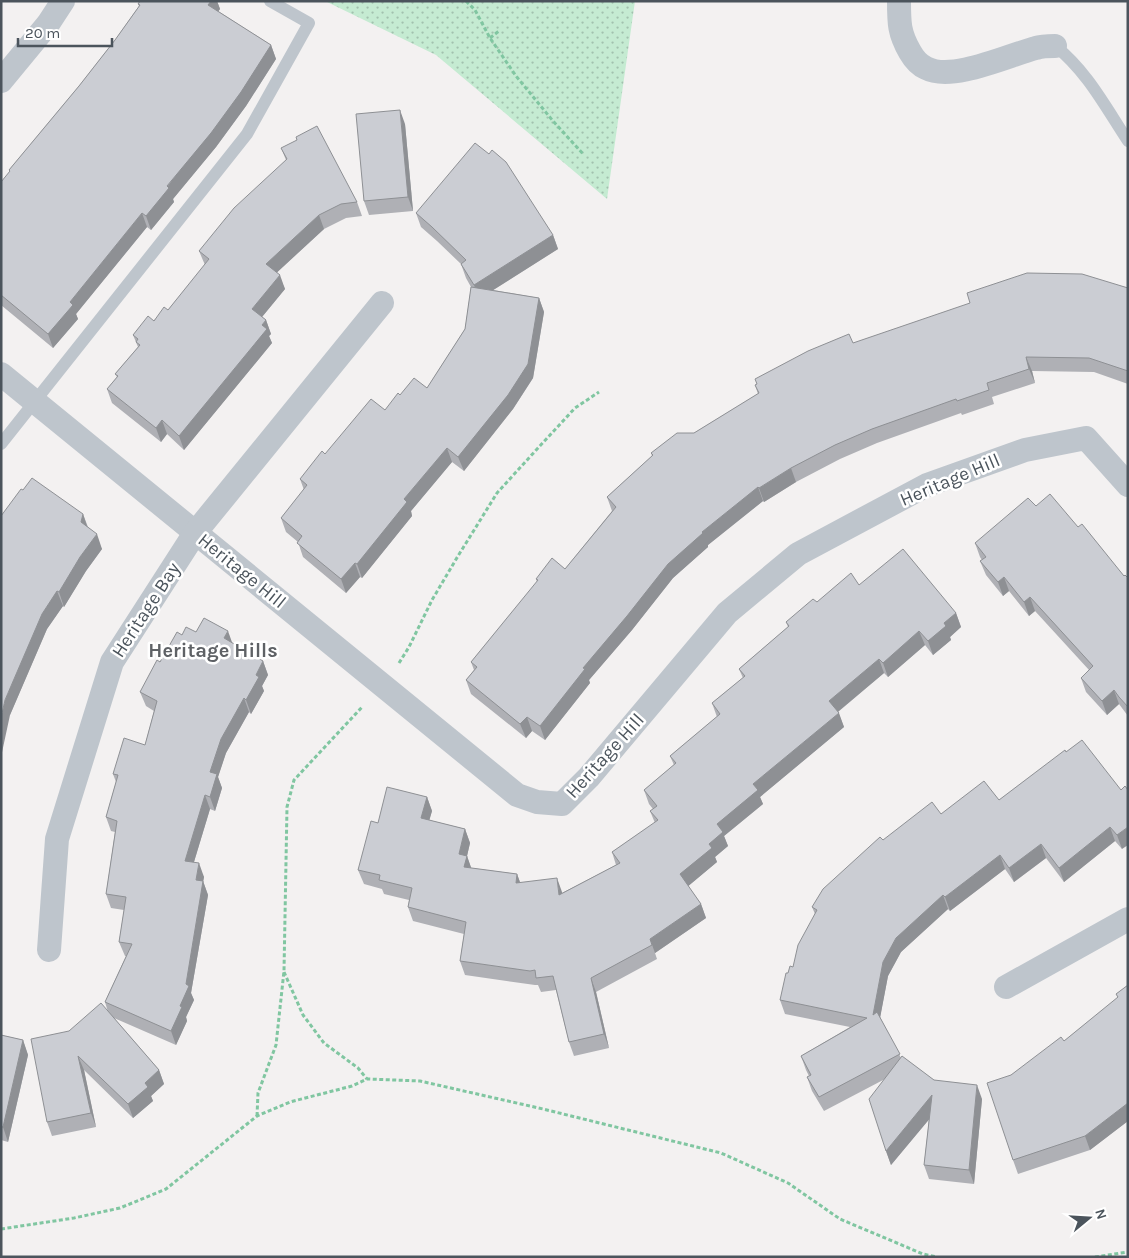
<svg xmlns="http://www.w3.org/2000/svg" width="1129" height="1258" viewBox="0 0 1129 1258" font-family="Karla,sans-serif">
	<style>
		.grass { fill: url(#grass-dots) }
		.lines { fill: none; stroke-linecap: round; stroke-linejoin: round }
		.path { stroke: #80c6a1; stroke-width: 3; stroke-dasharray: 4 2.5; stroke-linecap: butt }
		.lane { stroke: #bec5cc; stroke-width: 12 }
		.street { stroke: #bec5cc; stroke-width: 24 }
		.wall { fill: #afb0b5 }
		.shaded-wall { fill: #8e9094 }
		.building { fill: #cbcdd3; stroke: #8e9094 }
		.labels { text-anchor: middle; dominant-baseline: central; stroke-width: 5; stroke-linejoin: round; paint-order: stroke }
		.street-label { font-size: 19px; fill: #4b545c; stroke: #fff }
		.neighbourhood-label { font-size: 20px; font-weight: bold; fill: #5e6165; stroke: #fff }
	</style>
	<defs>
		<pattern id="grass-dots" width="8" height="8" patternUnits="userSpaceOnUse" patternTransform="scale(1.25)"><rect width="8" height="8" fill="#c5ebd2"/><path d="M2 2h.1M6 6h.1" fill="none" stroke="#a2c1ae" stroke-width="1.8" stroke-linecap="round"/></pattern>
	</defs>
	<rect width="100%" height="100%" fill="#f3f1f1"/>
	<polygon class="grass" points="325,1 635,1 607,199 436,55"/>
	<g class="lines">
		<g class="path">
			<polyline points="466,1 475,10 490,38 516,76 553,121 584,155"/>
			<polyline points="490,38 499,31"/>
			<polyline points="399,663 409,647 432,600 458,556 497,493 538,448 575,408 599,392"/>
			<polyline points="284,972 303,1015 324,1043 358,1068 367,1079"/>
			<polyline points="257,1116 258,1093 276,1045 284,971 287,807 294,780 363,706"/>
			<polyline points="1,1229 74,1218 120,1208 166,1189 257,1116 290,1102 352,1086 367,1079 420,1081 543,1109 721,1153 788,1183 840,1219 923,1254 937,1257"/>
			<polyline points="1095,1257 1128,1252"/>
		</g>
		<g class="lane">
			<path d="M 1055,46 C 1087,71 1106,108 1128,141"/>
			<polyline points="1,444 247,134 309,23 270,1"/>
		</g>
		<g class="street">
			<path d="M 899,1 C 899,23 899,33 910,52 C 914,59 919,65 926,68 C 952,82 1009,55 1036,48 C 1042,46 1049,46 1055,46"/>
			<polyline points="1,81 48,24 63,1"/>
			<polyline points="1,374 517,795 537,802 562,804 589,777 727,613 798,554 927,485 1025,450 1086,438 1128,485"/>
			<polyline points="49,950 57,839 112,662 195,533 382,303"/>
			<polyline points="1006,987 1128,919"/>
		</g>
	</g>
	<g class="wall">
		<polygon points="140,1 217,1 220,9 218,11 271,45 276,59 246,106 216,147 173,199 174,202 151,230 147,227 76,314 78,319 53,348 1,305 1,182 10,172 9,170 79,86 115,40 139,6 138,4"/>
		<polygon points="405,124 413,211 369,215 364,201"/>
		<polygon points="281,148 357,202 362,216 346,218 324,229 277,272 285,289 262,317 266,320 271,334 269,336 272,343 184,450 167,434 161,442 112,403 107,389 117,377 115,374 138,347 133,335 168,310 205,265 199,251 286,160"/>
		<polygon points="416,213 553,235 558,249 493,290 539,298 544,312 533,378 513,409 464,471 452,462 411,511 412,516 362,578 360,577 346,593 303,557 298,542 286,532 281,518 304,490 300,479 325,454 385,410 400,395 427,388 465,329 471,287 466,278 461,264 437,241 421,227"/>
		<polygon points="1128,288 1128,384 1094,372 1032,371 1035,383 992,397 994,404 962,415 961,413 877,443 840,459 796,482 764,502 763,501 708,545 708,547 673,578 632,630 589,680 590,683 545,740 532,731 526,738 471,694 466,680 474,670 471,662 537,582 536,579 565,569 612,511 607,497 652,456 651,453 694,433 758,394 755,385 853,343"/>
		<polygon points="1036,506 1078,527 1124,576 1128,578 1128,716 1119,704 1107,715 1086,692 1081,678 1089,670 1035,611 1029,616 1009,591 1003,596 986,575 980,561 982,560 980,557 975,543"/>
		<polygon points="83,514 88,527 102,549 86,571 64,607 63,606 47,629 10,715 1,516"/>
		<polygon points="859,585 956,613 961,627 950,637 951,640 933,655 925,645 888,677 884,673 838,712 844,727 760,797 763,804 724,836 728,846 715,857 717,862 688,886 701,904 706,918 655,953 657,959 596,992 609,1048 574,1056 569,1042 556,990 541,992 538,985 535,985 465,975 460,961 464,934 413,921 408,907 409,900 384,894 382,889 364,884 358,870 378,823 427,797 432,811 429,820 465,829 470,843 467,856 471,868 517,874 520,882 562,893 616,865 612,852 655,823 650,811 653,809 649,804 644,790 674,765 670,756 717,717 712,703 743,678 739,669 788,627 786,622 817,602"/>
		<polygon points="196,632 232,643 263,661 268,675 262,686 264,691 251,714 249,712 226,753 218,777 222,788 215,811 210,809 194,862 204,877 203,881 208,895 191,993 194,1000 186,1017 187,1021 176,1045 114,1018 159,1070 164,1084 151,1096 153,1101 133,1118 84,1070 96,1127 52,1136 47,1122 69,1031 108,1012 105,1002 126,956 125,956 119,942 124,910 111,908 106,894 115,832 111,831 106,817 116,782 113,774 145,745 154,711 146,706 140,692 160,662 182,635"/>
		<polygon points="1066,752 1121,790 1122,849 1115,841 1064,882 1046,858 1014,882 1005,869 950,911 948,909 901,952 888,976 880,1017 901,1058 934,1080 982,1099 974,1184 929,1179 924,1165 929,1119 891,1165 886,1151 885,1079 824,1111 812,1091 807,1077 809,1076 806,1070 801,1056 850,1027 785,1014 780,1000 788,973 793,967 815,914 812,907 883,840 941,814 999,800"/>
		<polygon points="1128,985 1128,1121 1090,1150 1018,1174 1013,1160 1011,1075 1064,1041 1118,998 1116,994"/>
		<polygon points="1,1035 23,1040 28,1055 8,1142 1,1140"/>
	</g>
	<g class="shaded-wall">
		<polygon points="211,1 217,1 220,9 213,19 208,5"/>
		<polygon points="271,45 276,59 246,106 216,147 173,199 174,202 151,230 146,216"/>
		<polygon points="400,110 405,124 413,211 408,197"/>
		<polygon points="142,213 147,227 76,314 78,319 53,348 48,334 70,302"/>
		<polygon points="319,215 324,229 271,278 266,264"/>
		<polygon points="553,235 558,249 479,299 474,285"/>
		<polygon points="280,275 285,289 257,323 252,309"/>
		<polygon points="539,298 544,312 533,378 513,409 464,471 458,457"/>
		<polygon points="266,320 271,334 269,336 272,343 184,450 179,436"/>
		<polygon points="1026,357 1032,371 1035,383 1029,369"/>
		<polygon points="162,420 167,434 161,442 156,428"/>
		<polygon points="447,448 452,462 411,511 412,516 362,578 357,564 404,499"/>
		<polygon points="791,468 796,482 764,502 759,488"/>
		<polygon points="758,487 763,501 708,545 708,547 673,578 632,630 589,680 590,683 545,740 540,726 561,699 583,668 668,564 702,532"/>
		<polygon points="83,514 88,529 81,522"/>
		<polygon points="97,534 102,549 86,571 64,607 59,592 80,557"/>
		<polygon points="355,563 360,577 346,593 341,579"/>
		<polygon points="1004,577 1009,591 1003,596 998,582"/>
		<polygon points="57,591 63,606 47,629 10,715 1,757 1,718 5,700 42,614"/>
		<polygon points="1030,597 1035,611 1029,616 1024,602"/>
		<polygon points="956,613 961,627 950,637 951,640 933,655 928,641 944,623"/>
		<polygon points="228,631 233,645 224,638"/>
		<polygon points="919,631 925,645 888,677 883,663"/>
		<polygon points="879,659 884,673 834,715 829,701"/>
		<polygon points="263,661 268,675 262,686 264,691 251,714 246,700 256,675"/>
		<polygon points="1114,690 1119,704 1107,715 1102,701"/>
		<polygon points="244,698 249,712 226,753 218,777 222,788 215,811 210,797 210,772 221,739"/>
		<polygon points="839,713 844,727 760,797 763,804 724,836 728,846 715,857 717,862 686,888 680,874 709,844 717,824 753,784"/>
		<polygon points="527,717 532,731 526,738 520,724"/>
		<polygon points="205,795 210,809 190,875 185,861"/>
		<polygon points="427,797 432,811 426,832 421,818"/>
		<polygon points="1110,827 1115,841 1064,882 1059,868"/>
		<polygon points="1128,827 1128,845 1122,849 1117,835"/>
		<polygon points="465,829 470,843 467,856 472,870 469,881 459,854"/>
		<polygon points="1041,844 1046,858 1014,882 1009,868"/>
		<polygon points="1000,855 1005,869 950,911 945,897"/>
		<polygon points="199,863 204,877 201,894 196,880"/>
		<polygon points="517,874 522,888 516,883"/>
		<polygon points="557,878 562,892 564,909 559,895"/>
		<polygon points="203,881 208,895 191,993 194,1000 186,1017 187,1021 176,1045 171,1031 186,984"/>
		<polygon points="943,895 948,909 901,952 888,976 878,1029 873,1015 883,962 896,938"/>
		<polygon points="701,904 706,918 655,953 650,939"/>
		<polygon points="591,978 596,992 609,1048 604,1034"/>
		<polygon points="23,1040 28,1055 8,1142 3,1127"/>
		<polygon points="78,1056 84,1070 96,1127 91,1113"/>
		<polygon points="159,1070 164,1084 151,1096 153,1101 133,1118 128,1104 145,1083"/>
		<polygon points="977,1085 982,1099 974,1184 969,1170"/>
		<polygon points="932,1095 937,1110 891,1165 886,1151"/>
		<polygon points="1128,1103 1128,1121 1090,1150 1085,1136"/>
	</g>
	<g class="building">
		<polygon points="140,1 211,1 208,5 271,45 241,92 211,133 167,186 169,188 146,216 142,213 70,302 73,305 48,334 1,295 1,182 10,171 9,170 79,86 115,40 140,5 138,4"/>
		<polygon points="400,110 408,197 364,201 356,114"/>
		<polygon points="317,126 357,202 341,204 319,215 266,264 280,275 252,309 266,320 262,325 267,329 179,436 162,420 156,428 107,389 118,376 115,374 140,345 136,342 138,339 133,335 148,316 154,321 164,307 168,310 209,259 199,251 234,208 287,159 281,148 297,140 296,137"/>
		<polygon points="475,143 489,154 492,150 506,162 553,235 474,285 461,264 466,260 432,227 416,213"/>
		<polygon points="1027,273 1082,274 1128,288 1128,371 1089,358 1026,357 1029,369 987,383 989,390 957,401 956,399 872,429 835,445 791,468 759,488 758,487 702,532 703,533 668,564 627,616 583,668 585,669 540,726 527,717 520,724 466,680 477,667 471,662 538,580 536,579 552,558 565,569 616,507 607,497 653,455 651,453 677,433 694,433 759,393 755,385 757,384 755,379 808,351 849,334 853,343 970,303 967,293"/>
		<polygon points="471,287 539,298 528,364 508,395 458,457 447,448 404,499 407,502 357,564 355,563 341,579 297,543 302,536 281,518 307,485 300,479 322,451 325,454 371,399 385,410 398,393 400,395 414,378 427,388 465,329"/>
		<polygon points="32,478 83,514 81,522 97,534 80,557 59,592 57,591 42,614 5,700 1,718 1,516 21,489 23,490"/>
		<polygon points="1050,494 1078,527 1082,524 1124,576 1125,575 1128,578 1128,707 1119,697 1114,690 1102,701 1081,678 1093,666 1030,597 1024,602 1004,577 998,582 980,561 986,557 975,543 1028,498 1036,506"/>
		<polygon points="903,549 956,613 944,623 946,626 928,641 919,631 883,663 879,659 829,701 839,713 753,784 758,790 717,824 723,832 709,844 712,848 680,874 701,904 650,939 652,945 591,978 604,1034 569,1042 553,976 536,978 535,970 530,971 460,961 466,922 408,907 412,888 379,880 380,875 358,870 371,821 378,823 387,787 427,797 421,818 465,829 459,854 467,856 464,867 517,874 516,883 557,878 559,895 620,863 612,852 658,820 650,811 657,806 644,790 676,763 670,756 720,714 712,703 745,676 739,669 789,626 786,622 813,599 817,602 851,573 859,585"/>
		<polygon points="204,618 228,631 224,638 263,661 256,675 259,677 246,700 244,698 221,739 210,772 217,774 210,797 205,795 185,861 199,863 196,880 203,881 186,984 189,986 180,1006 182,1007 171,1031 105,1002 132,944 119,942 126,897 106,894 117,821 106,817 118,775 113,774 124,738 145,745 157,701 140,692 157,660 160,662 177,632 182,635 186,627 196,632"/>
		<polygon points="1082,740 1121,790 1125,786 1128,790 1128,827 1117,835 1110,827 1059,868 1041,844 1009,868 1000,855 945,897 943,895 896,938 883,962 873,1015 877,1012 900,1054 819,1097 807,1077 811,1075 801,1056 867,1018 780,1000 786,973 788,973 790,966 793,967 798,945 817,910 812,907 823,889 880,837 883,840 932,802 941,814 984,781 999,800 1065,750 1066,752"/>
		<polygon points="1128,985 1128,1103 1085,1136 1013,1160 987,1083 1011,1075 1061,1037 1064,1041 1118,997 1116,994"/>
		<polygon points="101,1003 159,1070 145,1083 148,1087 128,1104 78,1056 91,1113 47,1122 31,1039 69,1031"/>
		<polygon points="1,1035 23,1040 3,1127 1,1127"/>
		<polygon points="902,1056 934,1080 977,1085 969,1170 924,1165 932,1095 886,1151 869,1099"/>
	</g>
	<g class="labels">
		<g class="street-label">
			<text transform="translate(950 480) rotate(-23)">Heritage Hill</text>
			<text transform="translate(242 571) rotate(39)">Heritage Hill</text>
			<text transform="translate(146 610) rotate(-57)">Heritage Bay</text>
			<text transform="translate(605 756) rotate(-48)">Heritage Hill</text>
		</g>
		<g class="neighbourhood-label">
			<text x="213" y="650">Heritage Hills</text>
		</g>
	</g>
	<rect width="1129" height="1258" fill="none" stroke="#4b545c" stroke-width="5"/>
	<g transform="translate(1089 1218) rotate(72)" stroke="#ffffff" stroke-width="4" paint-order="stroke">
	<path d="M0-4L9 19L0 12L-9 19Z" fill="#4b545c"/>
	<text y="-8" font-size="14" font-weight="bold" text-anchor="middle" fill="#4b545c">N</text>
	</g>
	<path d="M18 38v8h94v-8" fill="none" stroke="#4b545c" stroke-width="2.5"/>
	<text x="25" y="38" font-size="15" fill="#4b545c" stroke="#ffffff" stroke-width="4" paint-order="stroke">20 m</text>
</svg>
